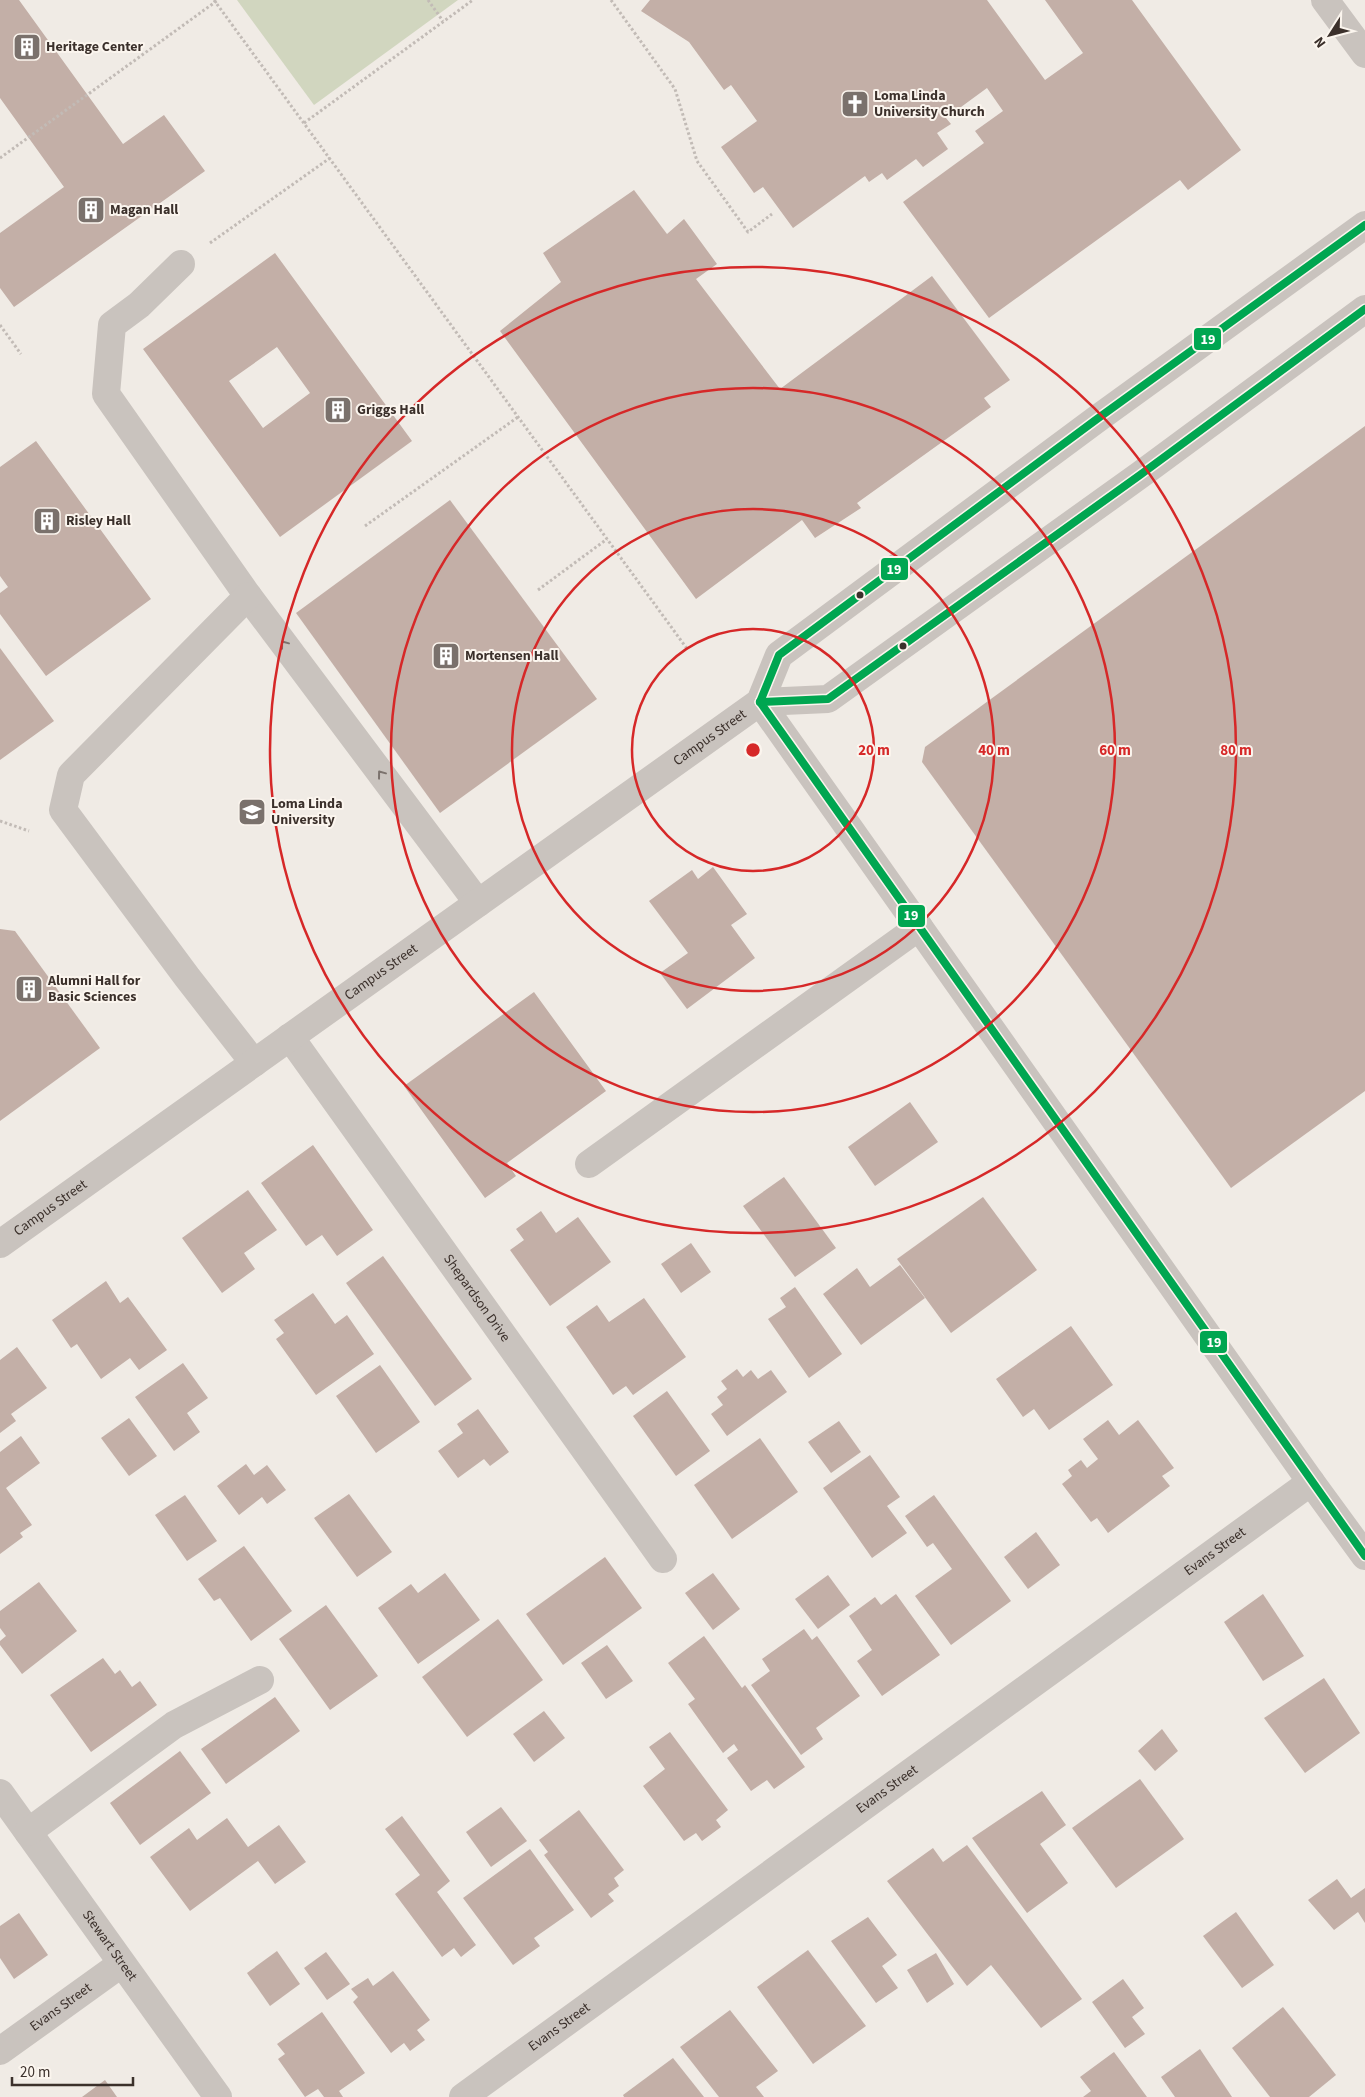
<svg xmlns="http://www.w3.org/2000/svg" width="1365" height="2097" viewBox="0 0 1365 2097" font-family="'Source Sans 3',sans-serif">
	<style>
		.green { fill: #d1d6bf }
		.building { fill: #c3afa7; fill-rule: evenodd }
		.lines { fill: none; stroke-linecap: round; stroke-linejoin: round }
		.path { stroke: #c2bbb6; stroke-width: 3; stroke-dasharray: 2.5 2.5; stroke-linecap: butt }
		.minor { stroke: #c9c3be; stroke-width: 28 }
		.bus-1-casing { stroke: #fbf5ee; stroke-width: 11 }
		.bus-1 { stroke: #00a651; stroke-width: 8 }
		.oneway { stroke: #7b726d }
		.ring { fill: none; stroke: #d62828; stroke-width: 2.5 }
		.bus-dot { fill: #3b302b; stroke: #fbf5ee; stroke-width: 2 }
		.labels { text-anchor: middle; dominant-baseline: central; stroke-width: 4; stroke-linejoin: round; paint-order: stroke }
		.poi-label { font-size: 14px; font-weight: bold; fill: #3b302b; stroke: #fbf5ee; text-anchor: start }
		.street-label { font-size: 14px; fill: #3b302b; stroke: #fbf5ee }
		.centre { fill: #d62828; stroke: #fbf5ee; stroke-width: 2.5 }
		.ring-label { font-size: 15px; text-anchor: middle; font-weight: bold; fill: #d62828; stroke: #fbf5ee; stroke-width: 4; stroke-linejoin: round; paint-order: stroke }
		.line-badge { stroke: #fbf5ee; stroke-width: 2 }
		.badge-label { font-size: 14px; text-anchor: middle; font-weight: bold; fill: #fff }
	</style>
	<rect width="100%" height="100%" fill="#f0ebe5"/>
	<polygon class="green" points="237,0 458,0 314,105"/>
	<g class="building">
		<polygon points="0,0 19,0 123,144 164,115 205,171 14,307 0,288 0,233 64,187 0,98"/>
		<polygon points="650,0 987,0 1045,80 1083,53 1045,0 1132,0 1241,150 1188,190 1180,180 989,318 903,202 984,143 975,131 1003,111 987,88 946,118 951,124 937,133 948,149 923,167 916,159 887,180 882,173 869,182 865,176 793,228 763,187 754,193 721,147 757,121 731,85 724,90 689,42 641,11"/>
		<polygon points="634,190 667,234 684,219 717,264 696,279 780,389 932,276 1010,380 984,398 991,407 857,503 861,508 815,538 802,520 696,599 500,331 561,282 543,253"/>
		<path d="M 275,253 L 412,441 L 280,537 L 143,349 ZM 277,347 L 310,393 L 263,428 L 229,381 Z"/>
		<polygon points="1365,426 1365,1091 1231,1188 922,762 925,747"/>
		<polygon points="36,441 151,599 46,676 0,614 0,593 8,587 0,576 0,467"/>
		<polygon points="450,500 597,699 440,813 296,613"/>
		<polygon points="0,648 54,721 0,760"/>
		<polygon points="713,867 747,914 731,925 755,958 687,1009 660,973 688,953 649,901 692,870 698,879"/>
		<polygon points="0,929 15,931 100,1048 0,1121"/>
		<polygon points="534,992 606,1091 507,1163 516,1176 485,1198 404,1086"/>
		<polygon points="910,1102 938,1142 875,1186 848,1147"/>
		<polygon points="313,1145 373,1230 337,1256 322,1235 306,1246 261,1183"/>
		<polygon points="784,1177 836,1248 795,1277 743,1206"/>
		<polygon points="248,1190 277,1230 244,1253 255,1269 222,1293 182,1238"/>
		<polygon points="983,1197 1037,1270 951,1333 897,1259"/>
		<polygon points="541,1211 556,1233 578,1217 611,1262 550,1306 510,1250 524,1240 516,1229"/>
		<polygon points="691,1243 711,1272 681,1293 661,1264"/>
		<polygon points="383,1256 472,1379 435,1406 346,1283"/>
		<polygon points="900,1265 925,1298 861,1345 823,1294 857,1268 870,1287"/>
		<polygon points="106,1281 120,1303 128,1297 167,1350 139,1370 130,1358 101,1379 77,1344 71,1348 52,1320"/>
		<polygon points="795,1287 842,1354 809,1378 768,1319 786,1307 780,1298"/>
		<polygon points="313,1293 335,1324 347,1315 374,1354 316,1395 276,1339 284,1333 274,1320"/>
		<polygon points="644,1298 686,1357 633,1395 626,1386 613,1395 566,1327 597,1305 609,1322"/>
		<polygon points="1071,1326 1113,1385 1049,1430 1034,1409 1023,1417 996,1379"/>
		<polygon points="17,1347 47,1388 11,1414 16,1421 0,1433 0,1360"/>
		<polygon points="183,1363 208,1398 187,1413 200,1432 174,1451 135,1397"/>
		<polygon points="380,1365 420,1422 376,1453 336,1396"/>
		<polygon points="737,1369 743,1377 751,1370 758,1379 771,1370 787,1392 727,1436 711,1414 723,1405 717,1397 727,1389 721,1381"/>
		<polygon points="667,1391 710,1451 676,1476 633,1416"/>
		<polygon points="478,1409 509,1452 490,1466 484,1459 458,1478 438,1451 463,1433 457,1424"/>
		<polygon points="129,1418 157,1456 129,1476 101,1438"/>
		<polygon points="1108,1420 1119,1435 1138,1420 1174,1468 1162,1476 1170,1486 1108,1533 1097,1518 1091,1522 1062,1484 1072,1476 1068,1470 1081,1460 1087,1468 1098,1459 1083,1439"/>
		<polygon points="839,1421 861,1452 831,1473 808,1442"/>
		<polygon points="21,1436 40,1463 6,1488 32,1525 20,1533 23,1537 0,1554 0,1452"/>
		<polygon points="760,1438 798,1492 732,1539 694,1485"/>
		<polygon points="870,1455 900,1497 887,1506 907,1533 872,1558 823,1488"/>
		<polygon points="246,1464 254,1475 267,1465 286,1490 267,1504 262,1497 239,1515 217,1486"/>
		<polygon points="349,1494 392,1552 357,1577 314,1518"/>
		<polygon points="185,1495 217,1541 187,1561 155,1515"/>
		<polygon points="934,1495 1011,1601 951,1645 915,1596 952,1569 933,1543 927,1547 905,1516"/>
		<polygon points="1036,1532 1060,1565 1028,1589 1004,1557"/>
		<polygon points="244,1546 292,1611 251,1641 220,1598 214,1601 198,1579"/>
		<polygon points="605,1557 642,1608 563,1665 526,1614"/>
		<polygon points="445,1573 480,1620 418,1664 378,1608 411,1584 418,1593"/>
		<polygon points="713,1573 740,1609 713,1630 685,1593"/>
		<polygon points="828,1575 850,1605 818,1629 795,1599"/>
		<polygon points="39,1582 77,1631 22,1674 0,1645 0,1641 6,1636 0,1628 0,1611"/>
		<polygon points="896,1594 940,1655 882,1696 857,1661 872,1650 849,1616 875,1597 881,1605"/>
		<polygon points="1263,1594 1304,1656 1263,1681 1224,1622"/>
		<polygon points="326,1605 378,1676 330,1710 279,1639"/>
		<polygon points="498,1619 543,1680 467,1737 422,1677"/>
		<polygon points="804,1629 812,1640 817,1636 860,1696 816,1728 823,1739 801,1755 751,1685 770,1671 762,1659"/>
		<polygon points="704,1636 742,1688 745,1685 805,1767 774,1789 767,1780 751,1791 727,1758 738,1750 734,1744 723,1753 688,1704 695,1699 668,1663"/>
		<polygon points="607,1645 633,1681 606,1699 581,1663"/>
		<polygon points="103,1658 115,1674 120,1670 132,1687 140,1681 157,1705 91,1752 50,1695"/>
		<polygon points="1324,1678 1360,1733 1305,1773 1264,1718"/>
		<polygon points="275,1697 300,1731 226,1784 201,1749"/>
		<polygon points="544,1711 565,1738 534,1762 513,1734"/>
		<polygon points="1162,1729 1178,1751 1155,1771 1138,1751"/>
		<polygon points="670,1732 728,1810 716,1820 721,1827 702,1841 696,1833 684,1841 643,1786 665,1769 649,1747"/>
		<polygon points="180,1751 211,1793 140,1845 110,1803"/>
		<polygon points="1140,1779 1184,1839 1116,1888 1072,1828"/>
		<polygon points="1042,1791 1066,1825 1040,1844 1068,1883 1027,1913 972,1838"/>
		<polygon points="501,1807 527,1841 491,1867 466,1832"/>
		<polygon points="579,1810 624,1870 614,1878 619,1886 608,1894 614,1901 591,1918 544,1855 548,1852 539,1840"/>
		<polygon points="402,1816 450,1881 437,1892 476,1945 461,1957 454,1948 442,1957 395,1894 420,1875 385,1829"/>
		<polygon points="227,1818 248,1847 279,1825 306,1862 275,1884 258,1861 190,1911 150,1857 189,1828 197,1840"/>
		<polygon points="967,1845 1082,1999 1041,2028 991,1965 967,1986 887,1881 933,1848 943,1862"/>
		<polygon points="530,1849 574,1910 534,1938 540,1946 513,1965 463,1898"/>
		<polygon points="1337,1879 1351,1898 1365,1888 1365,1923 1358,1912 1334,1930 1308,1900"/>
		<polygon points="1236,1912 1274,1965 1242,1988 1203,1936"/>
		<polygon points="19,1913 48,1955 14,1979 0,1958 0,1926"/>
		<polygon points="868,1917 897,1955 882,1966 898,1988 876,2003 831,1941"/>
		<polygon points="808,1950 866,2026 813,2064 757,1987"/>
		<polygon points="277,1951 300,1984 270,2006 247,1973"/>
		<polygon points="326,1952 350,1984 327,2000 304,1968"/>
		<polygon points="936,1953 954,1984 927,2003 907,1970"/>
		<polygon points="393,1971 430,2020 417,2030 425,2040 410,2051 404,2043 391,2053 353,2002 358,1997 351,1989 368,1978 373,1986"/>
		<polygon points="1123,1979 1144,2008 1132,2017 1145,2034 1125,2048 1092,2002"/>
		<polygon points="1283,2007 1336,2075 1309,2097 1270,2097 1232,2048"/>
		<polygon points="730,2010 778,2071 756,2087 764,2097 719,2097 680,2047"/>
		<polygon points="322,2012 365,2073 339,2091 343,2097 324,2097 318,2089 305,2097 278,2059 285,2054 277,2044"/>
		<polygon points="1200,2049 1232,2097 1175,2097 1161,2077"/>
		<polygon points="1114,2052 1147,2097 1083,2097 1091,2091 1080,2077"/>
		<polygon points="673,2058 704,2097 624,2097 623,2095"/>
		<polygon points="105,2080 117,2097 82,2097"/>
	</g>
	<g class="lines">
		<g class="path">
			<polyline points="214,0 688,650"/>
			<polyline points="428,0 443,21"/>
			<polyline points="611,0 675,89 697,161 748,232 772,214"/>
			<polyline points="304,123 473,0"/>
			<polyline points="0,158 218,0"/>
			<polyline points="210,243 330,158"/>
			<polyline points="0,325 21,354"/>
			<polyline points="365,526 518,417"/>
			<polyline points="538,590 607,539"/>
			<polyline points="0,821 29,831"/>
		</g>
		<g class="minor">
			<polyline points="1325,0 1365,54"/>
			<polyline points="181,264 139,305 112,325 106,394 248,596 478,903"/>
			<polyline points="248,596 71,775 63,810 187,977 254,1063"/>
			<polyline points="760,702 1311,1482 1365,1556"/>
			<polyline points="760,702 828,699 1140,475 1365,309"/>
			<path id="s1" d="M 290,1037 L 663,1559"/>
			<polyline points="589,1164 919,927"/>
			<path id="s2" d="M 0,1244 L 760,702 L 779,655 L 1097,419 L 1365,225"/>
			<path id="s3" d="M 0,1793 L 218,2097"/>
			<polyline points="28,1832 174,1725 260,1680"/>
			<path id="s4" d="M 0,2051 L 121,1964"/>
			<path id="s5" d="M 463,2097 L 1311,1482"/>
		</g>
		<defs>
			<g id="bus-1">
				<polyline points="760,702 1365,1556"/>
				<polyline points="760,702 779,655 1097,419 1365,225"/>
				<polyline points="760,702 828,699 1140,475 1365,309"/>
			</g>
		</defs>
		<use href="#bus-1" class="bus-1-casing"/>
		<use href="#bus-1" class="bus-1"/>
	</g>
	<defs><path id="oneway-chevron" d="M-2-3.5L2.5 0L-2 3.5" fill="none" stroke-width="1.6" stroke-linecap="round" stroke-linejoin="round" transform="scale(1.25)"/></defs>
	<g class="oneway">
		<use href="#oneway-chevron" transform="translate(284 644) rotate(-127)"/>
		<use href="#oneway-chevron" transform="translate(381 774) rotate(-127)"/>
	</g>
	<g class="ring">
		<circle cx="753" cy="750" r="121"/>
		<circle cx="753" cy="750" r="241"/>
		<circle cx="753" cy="750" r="362"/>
		<circle cx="753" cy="750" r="483"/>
	</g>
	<defs>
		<symbol id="building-square" viewBox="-11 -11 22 22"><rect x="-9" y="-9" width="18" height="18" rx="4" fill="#7a716c" stroke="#fbf5ee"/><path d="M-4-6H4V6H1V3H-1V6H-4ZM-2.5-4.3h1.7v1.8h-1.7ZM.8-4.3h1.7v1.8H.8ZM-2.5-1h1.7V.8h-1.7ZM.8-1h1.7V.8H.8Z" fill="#fff"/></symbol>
		<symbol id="church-square" viewBox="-11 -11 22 22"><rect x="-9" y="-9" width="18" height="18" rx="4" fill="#7a716c" stroke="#fbf5ee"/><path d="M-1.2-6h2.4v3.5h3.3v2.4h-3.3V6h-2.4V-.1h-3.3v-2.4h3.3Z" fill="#fff"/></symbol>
		<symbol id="university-square" viewBox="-11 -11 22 22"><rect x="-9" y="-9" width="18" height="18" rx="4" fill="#7a716c" stroke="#fbf5ee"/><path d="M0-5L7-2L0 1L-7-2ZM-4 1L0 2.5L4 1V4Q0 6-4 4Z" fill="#fff"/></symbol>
	</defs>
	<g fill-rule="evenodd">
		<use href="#building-square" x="11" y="31" width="32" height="32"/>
		<use href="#church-square" x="839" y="88" width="32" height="32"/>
		<use href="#building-square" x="75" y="194" width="32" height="32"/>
		<use href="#building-square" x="322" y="394" width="32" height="32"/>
		<use href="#building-square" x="31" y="505" width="32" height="32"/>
		<use href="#building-square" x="430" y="640" width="32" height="32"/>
		<use href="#university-square" x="236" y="796" width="32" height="32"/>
		<use href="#building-square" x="13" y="973" width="32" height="32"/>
	</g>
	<g class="bus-dot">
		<circle cx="860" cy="595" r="4.5"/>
		<circle cx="903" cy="646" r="4.5"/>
	</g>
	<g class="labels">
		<g class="poi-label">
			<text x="46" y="47">Heritage Center</text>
			<text x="874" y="96">Loma Linda<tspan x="874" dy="16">University Church</tspan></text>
			<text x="110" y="210">Magan Hall</text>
			<text x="357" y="410">Griggs Hall</text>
			<text x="66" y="521">Risley Hall</text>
			<text x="465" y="656">Mortensen Hall</text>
			<text x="271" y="804">Loma Linda<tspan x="271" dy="16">University</tspan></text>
			<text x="48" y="981">Alumni Hall for<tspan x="48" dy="16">Basic Sciences</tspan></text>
		</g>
		<g class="street-label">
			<text stroke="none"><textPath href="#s2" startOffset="872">Campus Street</textPath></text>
			<text stroke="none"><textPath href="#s2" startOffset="468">Campus Street</textPath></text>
			<text stroke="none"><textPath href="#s2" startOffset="62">Campus Street</textPath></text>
			<text stroke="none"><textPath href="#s1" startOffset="321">Shepardson Drive</textPath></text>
			<text stroke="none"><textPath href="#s5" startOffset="929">Evans Street</textPath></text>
			<text stroke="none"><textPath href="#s5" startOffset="524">Evans Street</textPath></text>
			<text stroke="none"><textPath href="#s3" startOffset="188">Stewart Street</textPath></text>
			<text stroke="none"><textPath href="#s4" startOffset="75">Evans Street</textPath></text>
			<text stroke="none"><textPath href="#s5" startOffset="119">Evans Street</textPath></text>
		</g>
	</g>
	<circle cx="753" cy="750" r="8" class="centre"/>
	<g class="ring-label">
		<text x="874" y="755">20 m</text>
		<text x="994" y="755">40 m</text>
		<text x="1115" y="755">60 m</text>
		<text x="1236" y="755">80 m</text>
	</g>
	<g class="line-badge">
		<rect x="1193" y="327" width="29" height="24" rx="5" fill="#00a651"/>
		<rect x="880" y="557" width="29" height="24" rx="5" fill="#00a651"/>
		<rect x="897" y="904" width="29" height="24" rx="5" fill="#00a651"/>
		<rect x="1199" y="1330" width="29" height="24" rx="5" fill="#00a651"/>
	</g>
	<g class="badge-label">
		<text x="1208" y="344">19</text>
		<text x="894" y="574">19</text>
		<text x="911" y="920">19</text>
		<text x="1214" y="1347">19</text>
	</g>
	<g transform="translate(1330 35) rotate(234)" stroke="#fbf5ee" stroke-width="4" paint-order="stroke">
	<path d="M0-4L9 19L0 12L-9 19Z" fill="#3b302b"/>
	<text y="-8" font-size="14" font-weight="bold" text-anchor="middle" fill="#3b302b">N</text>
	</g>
	<path d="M12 2077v8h121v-8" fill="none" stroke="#3b302b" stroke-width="2.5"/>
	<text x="20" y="2077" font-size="15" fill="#3b302b" stroke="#fbf5ee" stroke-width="4" paint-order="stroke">20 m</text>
</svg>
